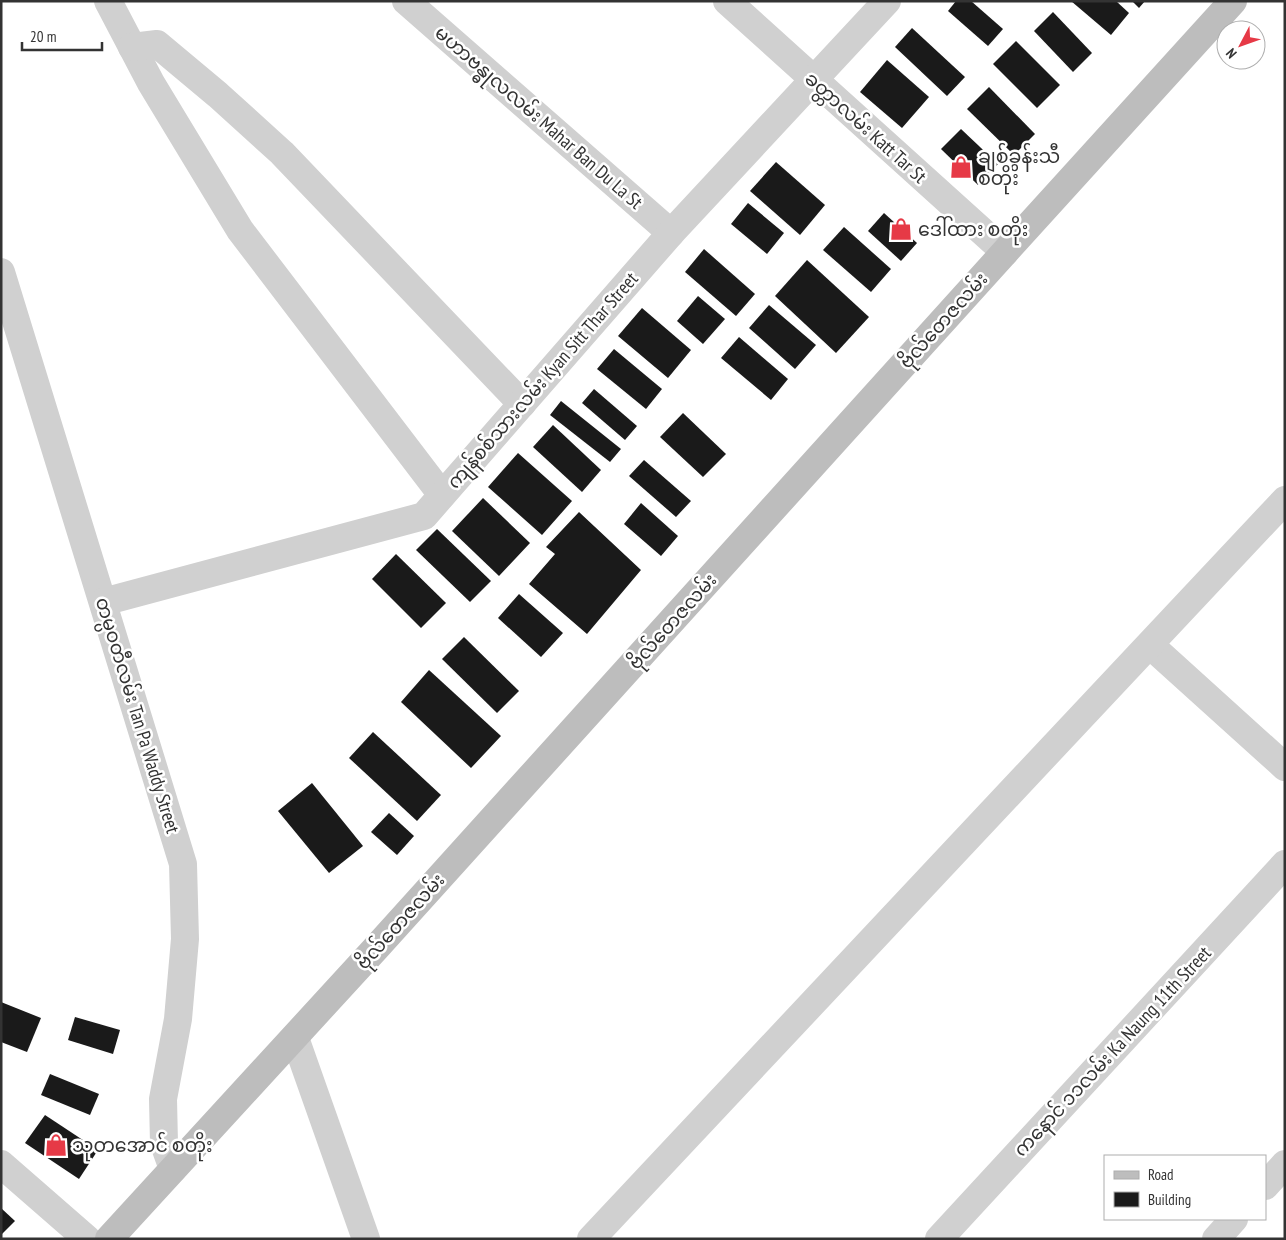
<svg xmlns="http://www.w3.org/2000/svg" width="1286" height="1240" viewBox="0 0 1286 1240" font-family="'PT Sans Narrow','Noto Sans Myanmar',sans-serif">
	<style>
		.building { fill: #1a1a1a }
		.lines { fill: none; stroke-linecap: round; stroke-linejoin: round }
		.street { stroke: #d0d0d0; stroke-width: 28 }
		.secondary { stroke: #bdbdbd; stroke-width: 28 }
		.labels { text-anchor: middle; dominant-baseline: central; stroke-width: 5; stroke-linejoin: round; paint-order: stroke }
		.street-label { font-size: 19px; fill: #333; stroke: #fff }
		.poi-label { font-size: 19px; fill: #333; stroke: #fff; text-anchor: start }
	</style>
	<rect width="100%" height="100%" fill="#fff"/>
	<g class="building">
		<polygon points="956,1 971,1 1003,29 988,46 948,11"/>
		<polygon points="1071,1 1116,1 1129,13 1111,35"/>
		<polygon points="1132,1 1145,1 1139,8"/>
		<polygon points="1053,12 1092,53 1073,72 1034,31"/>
		<polygon points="912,28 965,77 947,96 895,47"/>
		<polygon points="1016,41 1060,85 1037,108 993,64"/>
		<polygon points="887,60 929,97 902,128 860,92"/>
		<polygon points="989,87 1035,134 1014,155 967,109"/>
		<polygon points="961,129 998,164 978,185 941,149"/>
		<polygon points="776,162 825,205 800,235 750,191"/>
		<polygon points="748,203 784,233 767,254 731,224"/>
		<polygon points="884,213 917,243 901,261 868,231"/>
		<polygon points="844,227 891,269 871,292 823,250"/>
		<polygon points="704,249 755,294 736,316 685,272"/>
		<polygon points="807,260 869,317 836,353 775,296"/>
		<polygon points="698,296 725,319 703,344 677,321"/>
		<polygon points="769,305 816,345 795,369 749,328"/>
		<polygon points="642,308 691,350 668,378 618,336"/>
		<polygon points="739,337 788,379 771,400 721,358"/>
		<polygon points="614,349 662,389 646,409 597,369"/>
		<polygon points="594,389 637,426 625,440 582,403"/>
		<polygon points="561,401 621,449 610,462 550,415"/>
		<polygon points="683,413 726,454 703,477 660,437"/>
		<polygon points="553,425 601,470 582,492 533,447"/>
		<polygon points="518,453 572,501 542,535 488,487"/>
		<polygon points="644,460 691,501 676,517 629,476"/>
		<polygon points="483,498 530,543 499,576 452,531"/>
		<polygon points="641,503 678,536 661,556 624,524"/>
		<polygon points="579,512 641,570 587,634 529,584 555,554 546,547"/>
		<polygon points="437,529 491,581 470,602 416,550"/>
		<polygon points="396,554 446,603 421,628 372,579"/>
		<polygon points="519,594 563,633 541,657 498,618"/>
		<polygon points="464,637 519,691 497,713 442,659"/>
		<polygon points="429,670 501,736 471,768 401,702"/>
		<polygon points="373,732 441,795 417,821 349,758"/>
		<polygon points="312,783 363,846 329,873 278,811"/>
		<polygon points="389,813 414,836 397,855 371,832"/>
		<polygon points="1,1002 41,1018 27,1052 1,1042"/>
		<polygon points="75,1017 120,1030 113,1054 68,1040"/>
		<polygon points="50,1074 99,1094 90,1115 41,1095"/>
		<polygon points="45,1115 98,1150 79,1179 25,1143"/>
		<polygon points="1,1208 15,1221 1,1235"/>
	</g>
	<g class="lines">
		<g class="street">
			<polyline points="108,1 151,83 240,230 442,495"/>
			<polyline points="406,1 671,233"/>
			<polyline points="727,1 1005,252"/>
			<polyline points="132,47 157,44 218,95 282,153 522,404"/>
			<polyline points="1,272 183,864 185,939 178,1019 163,1099 164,1144 173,1169"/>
			<polyline points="103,602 424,516 671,233 887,1"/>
			<polyline points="1150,645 1285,767"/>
			<polyline points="295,1038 366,1239"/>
			<polyline points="1,1164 87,1239"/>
			<polyline points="1265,1186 1285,1164"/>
			<polyline points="591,1239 1285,500"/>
			<polyline points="939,1239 1285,864"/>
			<polyline points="1216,1239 1234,1219"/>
		</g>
		<polyline class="secondary" points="109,1239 376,948 1005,252 1233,1"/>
	</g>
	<defs>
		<symbol id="shop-bare" viewBox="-9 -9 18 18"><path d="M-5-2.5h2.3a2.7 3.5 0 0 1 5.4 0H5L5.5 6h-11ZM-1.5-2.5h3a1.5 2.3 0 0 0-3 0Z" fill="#e63946" stroke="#fff" stroke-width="2.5" paint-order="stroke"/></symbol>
	</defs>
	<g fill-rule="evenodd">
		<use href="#shop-bare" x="945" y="151" width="32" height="32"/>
		<use href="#shop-bare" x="885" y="213" width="32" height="32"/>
		<use href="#shop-bare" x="40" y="1129" width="32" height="32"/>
	</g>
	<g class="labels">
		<g class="street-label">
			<text transform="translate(539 117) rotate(41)">မဟာဗန္ဓုလလမ်း Mahar Ban Du La St</text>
			<text transform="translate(866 127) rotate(42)">ခတ္တာလမ်း Katt Tar St</text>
			<text transform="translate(943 320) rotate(-48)">ဗိုလ်တေဇလမ်း</text>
			<text transform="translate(542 380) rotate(-49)">ကျန်စစ်သားလမ်း Kyan Sitt Thar Street</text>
			<text transform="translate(672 621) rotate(-48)">ဗိုလ်တေဇလမ်း</text>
			<text transform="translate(138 715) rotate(73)">တမ္ပဝတီလမ်း Tan Pa Waddy Street</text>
			<text transform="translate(400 921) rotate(-48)">ဗိုလ်တေဇလမ်း</text>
			<text transform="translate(1112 1051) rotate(-47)">ကနောင် ၁၁လမ်း Ka Naung 11th Street</text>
		</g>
		<g class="poi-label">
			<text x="978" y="156">ချစ်ခွန်းသီ<tspan x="978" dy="22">စတိုး</tspan></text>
			<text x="918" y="229">ဒေါ်ထား စတိုး</text>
			<text x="72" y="1145">သုတအောင် စတိုး</text>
		</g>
	</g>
	<rect width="1286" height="1240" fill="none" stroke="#333333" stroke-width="5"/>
	<rect x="1104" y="1155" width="162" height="65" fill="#ffffff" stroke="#adadad"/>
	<rect x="1114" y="1171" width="25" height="8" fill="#bdbdbd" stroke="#adadad"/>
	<text x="1148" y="1180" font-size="15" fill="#333333">Road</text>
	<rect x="1114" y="1192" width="25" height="15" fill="#1a1a1a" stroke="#adadad"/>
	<text x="1148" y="1205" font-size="15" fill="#333333">Building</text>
	<g transform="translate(1241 45) rotate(229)"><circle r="24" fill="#ffffff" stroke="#adadad"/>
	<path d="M0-4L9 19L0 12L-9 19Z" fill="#e63946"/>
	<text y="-8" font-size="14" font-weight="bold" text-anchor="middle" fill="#333333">N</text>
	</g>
	<path d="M22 42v8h80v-8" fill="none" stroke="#333333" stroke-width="2.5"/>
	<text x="30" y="42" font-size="15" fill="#333333" stroke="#ffffff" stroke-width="4" paint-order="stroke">20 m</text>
</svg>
